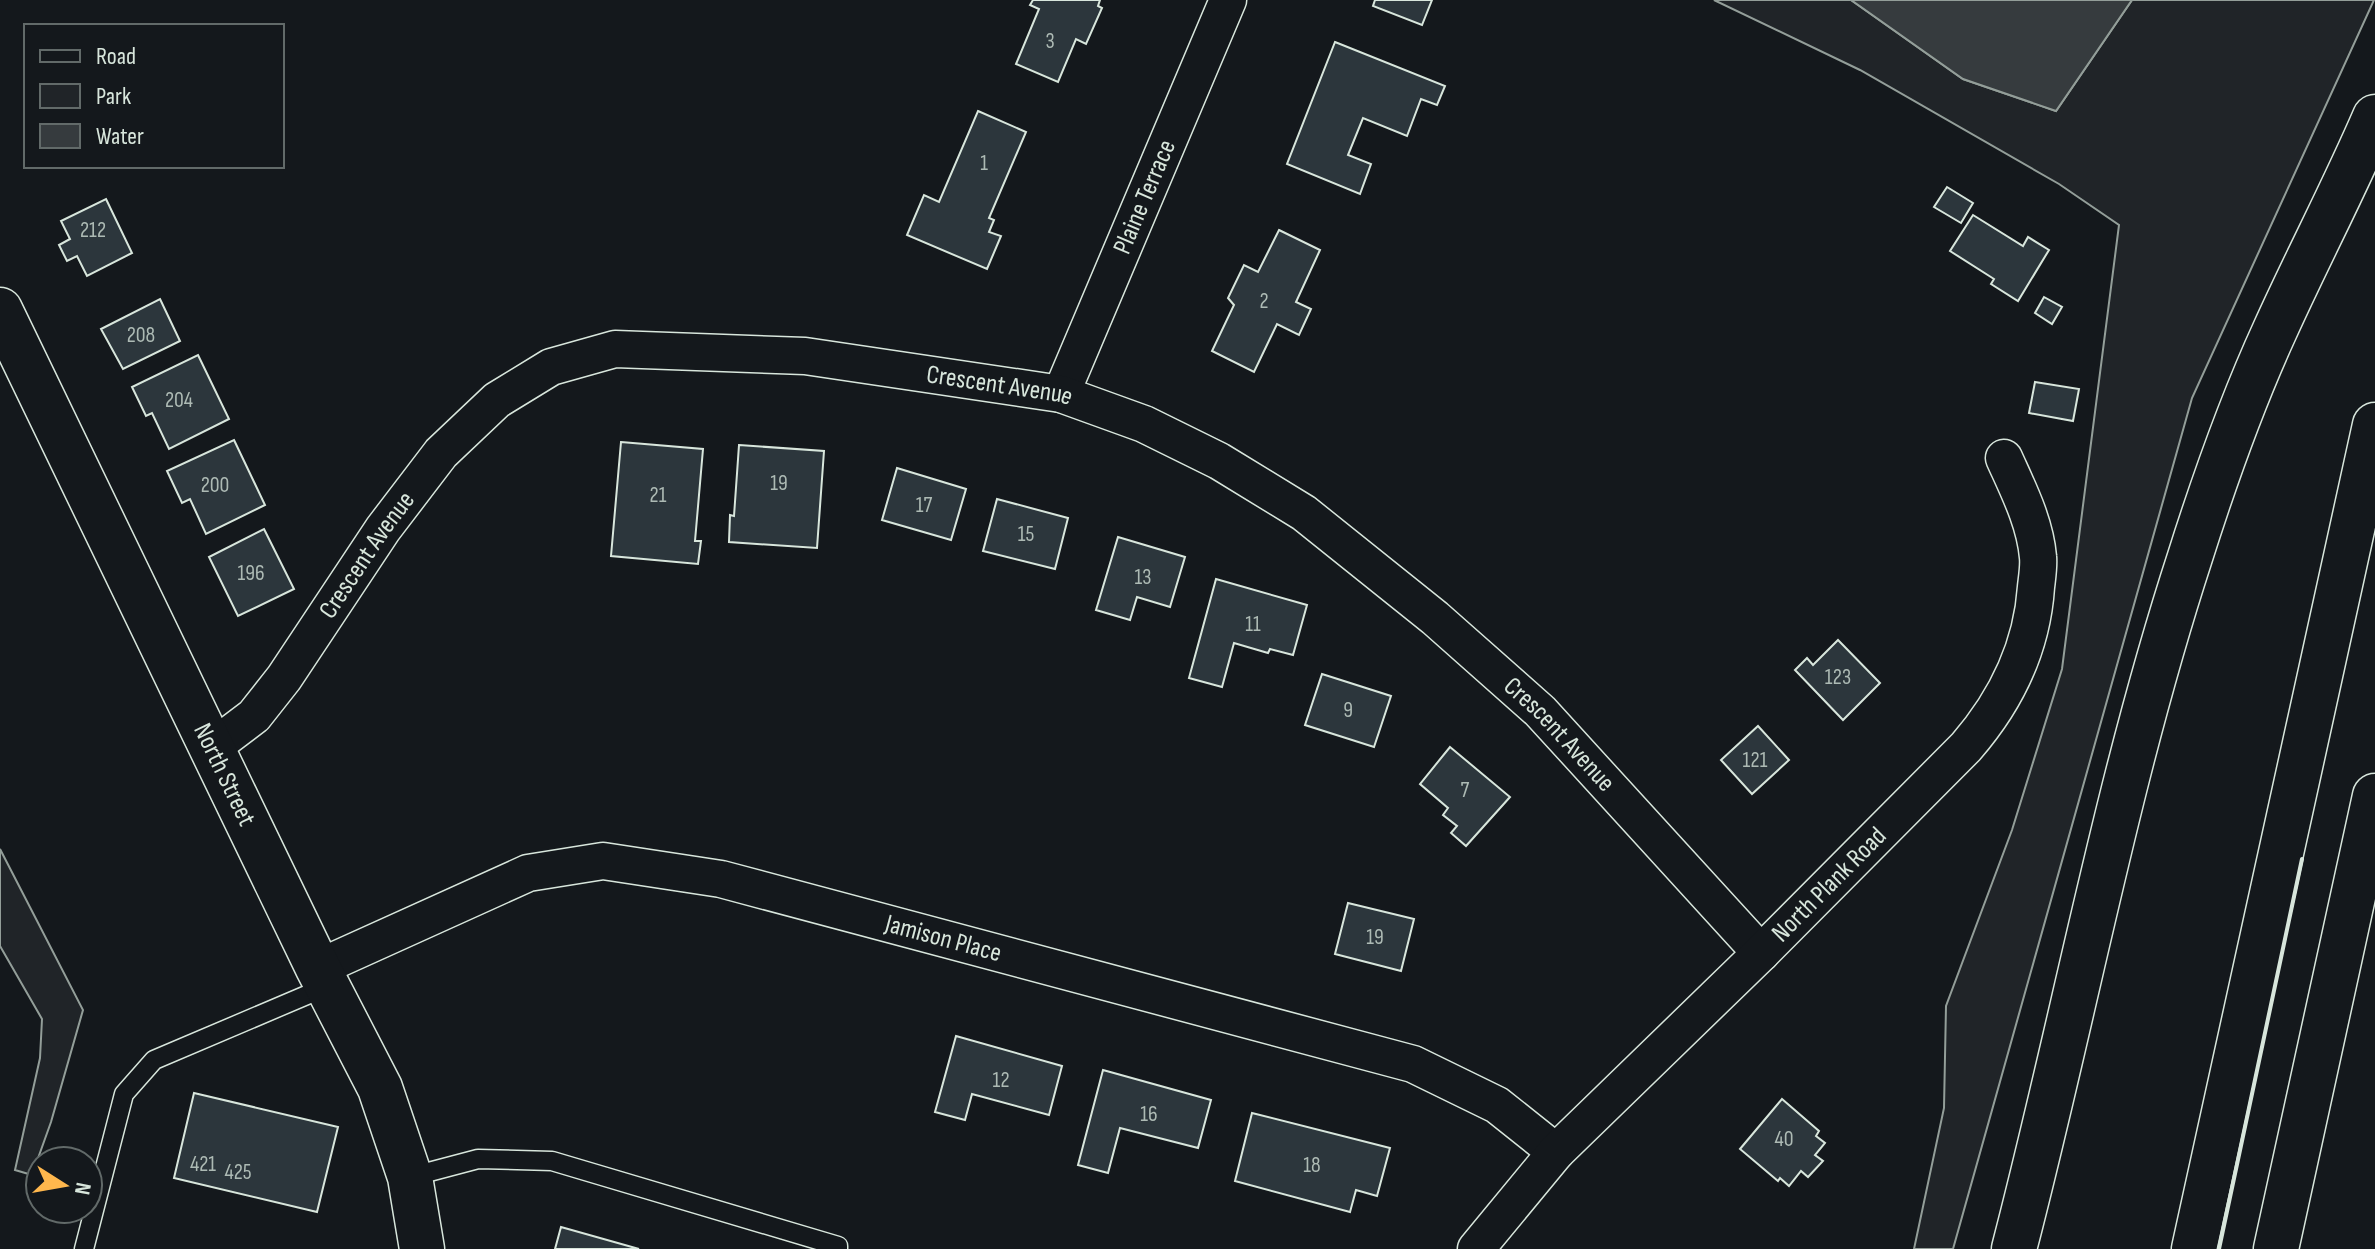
<svg xmlns="http://www.w3.org/2000/svg" width="2375" height="1249" viewBox="0 0 2375 1249" font-family="'Sofia Sans Condensed',sans-serif">
	<style>
		.green { fill: #202428; stroke: #939e99; stroke-width: 2 }
		.water { fill: #363b3e; stroke: #939e99; stroke-width: 2 }
		.building { fill: #2c363c; stroke: #d8e6dc; stroke-width: 2 }
		.lines { fill: none; stroke-linecap: round; stroke-linejoin: round }
		.service-casing { stroke: #d8e6dc; stroke-width: 21 }
		.minor-casing { stroke: #d8e6dc; stroke-width: 39 }
		.tertiary-casing { stroke: #d8e6dc; stroke-width: 47 }
		.motorway-casing { stroke: #d8e6dc; stroke-width: 47 }
		.service { stroke: #14181c; stroke-width: 18 }
		.minor { stroke: #14181c; stroke-width: 36 }
		.tertiary { stroke: #14181c; stroke-width: 44 }
		.motorway { stroke: #14181c; stroke-width: 44 }
		.wall { stroke: #d8e6dc; stroke-width: 4 }
		.labels { text-anchor: middle; dominant-baseline: central; stroke-width: 6; stroke-linejoin: round; paint-order: stroke }
		.number-label { font-size: 22px; fill: #adbab4 }
		.street-label { font-size: 26px; fill: #d8e6dc; stroke: #14181c }
	</style>
	<rect width="100%" height="100%" fill="#14181c"/>
	<g class="green">
		<polygon points="1714,0 1851,0 1963,79 2056,111 2132,0 2374,0 2192,398 1953,1249 1914,1249 1944,1108 1946,1006 2012,830 2062,669 2119,225 2059,184 1860,70"/>
		<polygon points="0,849 83,1010 51,1122 32,1175 15,1170 40,1058 42,1019 0,946"/>
	</g>
	<polygon class="water" points="1851,0 2132,0 2056,111 1963,79"/>
	<g class="building">
		<polygon points="1033,0 1100,0 1098,6 1102,8 1086,44 1076,39 1058,82 1016,64 1039,9 1030,5"/>
		<polygon points="1375,0 1432,0 1422,25 1373,6"/>
		<polygon points="1335,42 1445,86 1437,105 1421,99 1407,136 1363,118 1348,155 1371,164 1360,194 1287,164"/>
		<polygon points="978,111 1026,132 989,218 994,220 989,232 1001,236 987,269 907,235 924,195 939,202"/>
		<polygon points="1947,187 1973,203 1961,223 1934,207"/>
		<polygon points="106,199 132,253 87,276 77,256 67,261 59,245 70,239 61,221"/>
		<polygon points="1973,215 2023,246 2028,237 2049,250 2018,301 1991,284 1994,279 1950,251"/>
		<polygon points="1279,230 1320,250 1296,302 1311,309 1299,335 1277,324 1254,372 1212,351 1234,305 1228,298 1244,265 1258,272"/>
		<polygon points="2044,297 2062,307 2052,324 2035,313"/>
		<polygon points="160,299 180,341 123,369 101,329"/>
		<polygon points="198,355 229,419 169,449 152,413 146,416 132,387"/>
		<polygon points="2035,382 2079,389 2073,421 2029,413"/>
		<polygon points="234,440 265,505 206,534 190,499 182,503 167,471"/>
		<polygon points="621,442 703,449 695,541 701,541 698,564 611,556"/>
		<polygon points="739,445 824,451 817,548 729,542 730,515 734,516"/>
		<polygon points="897,468 966,489 951,540 882,520"/>
		<polygon points="997,499 1068,518 1055,569 983,551"/>
		<polygon points="264,529 294,589 238,616 209,557"/>
		<polygon points="1118,537 1185,557 1170,607 1137,597 1130,620 1096,610"/>
		<polygon points="1216,579 1307,605 1293,655 1270,649 1268,653 1234,643 1222,687 1189,678"/>
		<polygon points="1838,640 1880,683 1843,720 1795,670 1807,658 1813,665"/>
		<polygon points="1322,674 1391,696 1374,747 1305,725"/>
		<polygon points="1758,726 1789,760 1752,794 1721,760"/>
		<polygon points="1450,747 1510,797 1466,846 1451,833 1457,826 1443,815 1448,808 1420,784"/>
		<polygon points="1348,903 1414,919 1401,971 1335,954"/>
		<polygon points="956,1036 1062,1066 1049,1115 972,1094 965,1120 935,1112"/>
		<polygon points="1103,1070 1211,1100 1198,1148 1120,1128 1108,1173 1078,1165"/>
		<polygon points="194,1093 338,1127 317,1212 174,1178"/>
		<polygon points="1782,1099 1819,1131 1816,1136 1825,1143 1815,1155 1823,1161 1808,1177 1801,1171 1789,1186 1780,1178 1778,1181 1740,1149"/>
		<polygon points="1252,1113 1390,1148 1377,1196 1356,1190 1350,1212 1235,1181"/>
		<polygon points="561,1227 639,1249 555,1249"/>
	</g>
	<g class="lines">
		<defs>
			<g id="service">
				<polyline points="410,1177 478,1159 552,1161 838,1246 838,1249"/>
				<polyline points="84,1249 124,1094 154,1060 328,986"/>
			</g>
			<g id="minor">
				<path id="s1" d="M 1061,394 L 1228,0"/>
				<path id="s2" d="M 213,747 L 254,716 L 284,678 L 383,529 L 441,453 L 497,400 L 551,367 L 615,349 L 805,356 L 1061,394 L 1144,424 L 1219,461 L 1304,513 L 1435,618 L 1540,711 L 1761,953"/>
				<path id="s3" d="M 318,968 L 528,873 L 603,861 L 721,879 L 1413,1064 L 1497,1105 L 1556,1152"/>
				<path id="s4" d="M 1476,1249 L 1556,1152 L 1761,953 L 1966,747 C 2005,702 2032,648 2036,587 C 2037,578 2039,566 2038,557 C 2035,522 2018,489 2004,458"/>
			</g>
			<g id="tertiary">
				<path id="s5" d="M 0,310 L 318,968 L 380,1088 L 410,1177 L 422,1249"/>
			</g>
			<g id="motorway">
				<path d="M 2014,1249 C 2074,1019 2116,784 2190,557 C 2214,481 2241,404 2275,330 C 2307,259 2344,189 2375,117"/>
				<polyline points="2194,1249 2375,425"/>
				<polyline points="2276,1249 2375,796"/>
			</g>
		</defs>
		<use href="#service" class="service-casing"/>
		<use href="#minor" class="minor-casing"/>
		<use href="#tertiary" class="tertiary-casing"/>
		<use href="#motorway" class="motorway-casing"/>
		<use href="#service" class="service"/>
		<use href="#minor" class="minor"/>
		<use href="#tertiary" class="tertiary"/>
		<use href="#motorway" class="motorway"/>
		<polyline class="wall" points="2219,1249 2302,859"/>
	</g>
	<g class="labels">
		<g class="number-label">
			<text x="1050" y="41">3</text>
			<text x="984" y="163">1</text>
			<text x="93" y="230">212</text>
			<text x="1264" y="301">2</text>
			<text x="141" y="335">208</text>
			<text x="179" y="400">204</text>
			<text x="779" y="483">19</text>
			<text x="215" y="485">200</text>
			<text x="658" y="495">21</text>
			<text x="924" y="505">17</text>
			<text x="1026" y="534">15</text>
			<text x="251" y="573">196</text>
			<text x="1143" y="577">13</text>
			<text x="1253" y="624">11</text>
			<text x="1838" y="677">123</text>
			<text x="1348" y="710">9</text>
			<text x="1755" y="760">121</text>
			<text x="1465" y="790">7</text>
			<text x="1375" y="937">19</text>
			<text x="1001" y="1080">12</text>
			<text x="1149" y="1114">16</text>
			<text x="1784" y="1139">40</text>
			<text x="203" y="1164">421</text>
			<text x="1312" y="1165">18</text>
			<text x="238" y="1172">425</text>
		</g>
		<g class="street-label">
			<text stroke="none"><textPath href="#s1" startOffset="214">Plaine Terrace</textPath></text>
			<text stroke="none"><textPath href="#s2" startOffset="968">Crescent Avenue</textPath></text>
			<text stroke="none"><textPath href="#s2" startOffset="248">Crescent Avenue</textPath></text>
			<text stroke="none"><textPath href="#s2" startOffset="1640">Crescent Avenue</textPath></text>
			<text stroke="none"><textPath href="#s5" startOffset="516">North Street</textPath></text>
			<text stroke="none"><textPath href="#s4" startOffset="508">North Plank Road</textPath></text>
			<text stroke="none"><textPath href="#s3" startOffset="656">Jamison Place</textPath></text>
		</g>
	</g>
	<rect x="24" y="24" width="260" height="144" fill="#14181c" stroke="#626a69" stroke-width="2"/>
	<rect x="40" y="50" width="40" height="12" fill="#14181c" stroke="#626a69" stroke-width="2"/>
	<text x="96" y="64" font-size="24" fill="#d8e6dc">Road</text>
	<rect x="40" y="84" width="40" height="24" fill="#202428" stroke="#626a69" stroke-width="2"/>
	<text x="96" y="104" font-size="24" fill="#d8e6dc">Park</text>
	<rect x="40" y="124" width="40" height="24" fill="#363b3e" stroke="#626a69" stroke-width="2"/>
	<text x="96" y="144" font-size="24" fill="#d8e6dc">Water</text>
	<g transform="translate(64 1185) rotate(101)"><circle r="38" fill="#14181c" stroke="#626a69" stroke-width="2"/>
	<path d="M0-6L14 30L0 20L-14 30Z" fill="#ffb74d"/>
	<text y="-12" font-size="22" font-weight="bold" text-anchor="middle" fill="#d8e6dc">N</text>
	</g>
</svg>
